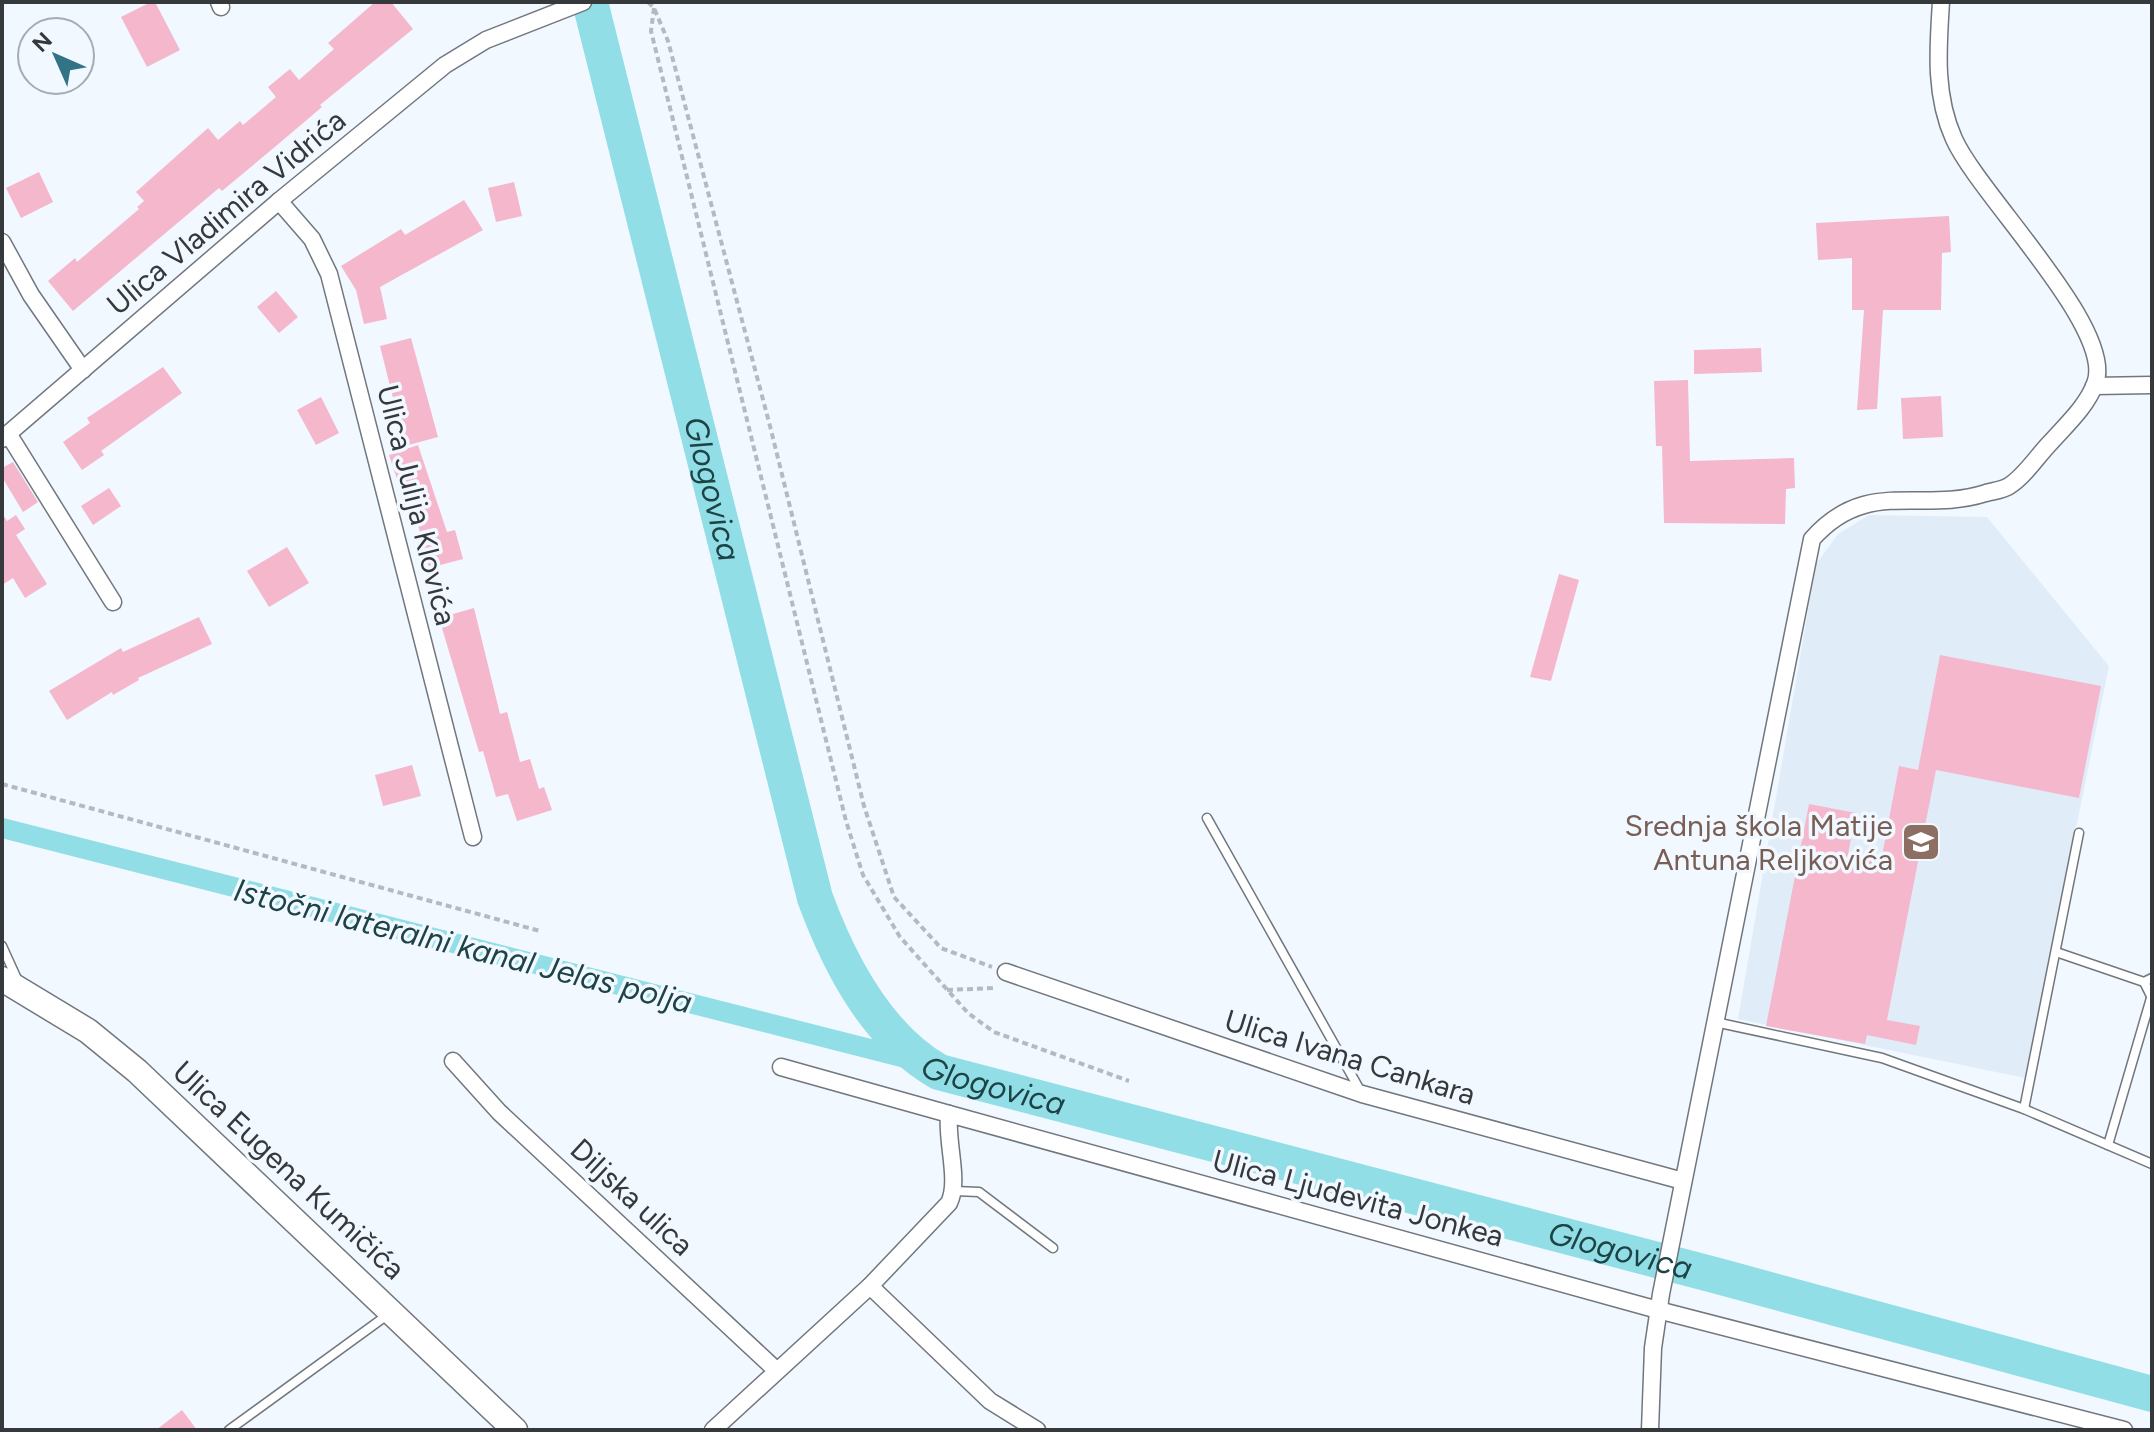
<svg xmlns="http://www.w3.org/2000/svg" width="2154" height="1432" viewBox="0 0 2154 1432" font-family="Figtree,sans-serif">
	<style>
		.built { fill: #e0edf9 }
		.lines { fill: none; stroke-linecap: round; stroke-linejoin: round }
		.canal { stroke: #92dee6; stroke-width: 20 }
		.river { stroke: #92dee6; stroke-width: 36 }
		.building { fill: #f5b7cc }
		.service-casing { stroke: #71777d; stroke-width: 11 }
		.minor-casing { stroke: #71777d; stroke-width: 19 }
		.secondary-casing { stroke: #71777d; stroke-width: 27 }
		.path { stroke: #b4bac0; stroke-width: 4; stroke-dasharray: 6 4; stroke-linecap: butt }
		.service { stroke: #fff; stroke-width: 8 }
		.minor { stroke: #fff; stroke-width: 16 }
		.secondary { stroke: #fff; stroke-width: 24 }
		.labels { text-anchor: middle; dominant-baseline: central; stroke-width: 7; stroke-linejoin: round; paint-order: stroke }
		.street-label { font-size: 30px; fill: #36393c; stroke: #f1f8ff }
		.education-label { font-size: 30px; fill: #785e54; stroke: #f1f8ff; text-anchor: end }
		.water-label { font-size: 32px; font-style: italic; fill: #1e4347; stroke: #f1f8ff }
	</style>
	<rect width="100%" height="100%" fill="#f1f8ff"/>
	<polygon class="built" points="1869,515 1987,517 2109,666 2025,1078 1738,1019 1816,564 1838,534"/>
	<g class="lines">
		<polyline class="canal" points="2,828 925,1063"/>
		<path class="river" id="s1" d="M 590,2 L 815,898 C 839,963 876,1036 939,1072 L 1718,1276 L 2152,1394"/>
	</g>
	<g class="building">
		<polygon points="151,2 155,2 180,50 147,67 121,17"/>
		<polygon points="375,2 391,2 413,29 320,105 322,107 276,146 222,191 219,188 73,311 48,281 75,258 77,262 139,209 137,207 144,201 136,192 208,128 218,140 240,121 243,125 276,97 268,87 290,69 299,80 334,49 328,43"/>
		<polygon points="39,172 53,202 21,218 6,188"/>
		<polygon points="514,182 522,216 496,222 488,188"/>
		<polygon points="464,200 483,230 380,287 387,319 364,324 356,290 341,266 401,229 405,235"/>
		<polygon points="1949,216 1951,252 1942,253 1941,310 1883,310 1877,409 1857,410 1864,310 1852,310 1852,258 1818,260 1816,223"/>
		<polygon points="276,291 298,317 279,333 257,307"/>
		<polygon points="411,338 438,437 405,446 380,346"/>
		<polygon points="1761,348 1762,372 1694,374 1694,350"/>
		<polygon points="163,367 182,393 101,451 104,455 82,470 63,442 90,423 87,418"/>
		<polygon points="1688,380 1690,461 1794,458 1795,488 1786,489 1785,524 1664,523 1662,446 1656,446 1654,381"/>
		<polygon points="1941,396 1943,437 1903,439 1901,398"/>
		<polygon points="321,397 339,433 316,445 297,410"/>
		<polygon points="418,445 447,532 455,530 463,559 429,568 418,525 413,527 389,455"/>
		<polygon points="13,462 38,502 23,512 2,477 2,468"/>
		<polygon points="109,488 121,506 93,525 81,506"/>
		<polygon points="2,513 7,521 16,515 25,529 16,535 47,584 25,598 13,578 2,585"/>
		<polygon points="287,547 309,583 269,607 247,571"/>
		<polygon points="1559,574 1579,580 1551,681 1530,677"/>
		<polygon points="474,608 500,714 507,712 520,762 530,759 539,789 544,787 552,810 517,821 508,794 496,797 483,751 479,752 439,618"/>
		<polygon points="199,617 212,644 138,678 139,680 113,695 112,692 67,720 49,691 121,648 123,652"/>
		<polygon points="1940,655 2101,686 2079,798 1936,770 1887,1020 1920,1026 1916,1045 1867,1035 1865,1044 1766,1026 1809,804 1856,813 1848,854 1881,861 1899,766 1918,770"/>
		<polygon points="412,765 421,796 383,806 375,775"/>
		<polygon points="182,1410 197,1430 156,1430"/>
	</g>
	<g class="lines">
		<defs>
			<g id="service">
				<polyline points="1207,818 1361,1092"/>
				<polyline points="2,946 17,979"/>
				<polyline points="2056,952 2144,982"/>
				<polyline points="2152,978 2144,982 2152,998"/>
				<polyline points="1715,1022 1882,1058 2024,1109 2152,1164"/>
				<polyline points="2024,1109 2079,833"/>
				<polyline points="2108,1145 2151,998"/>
				<polyline points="955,1191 979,1192 1053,1248"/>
				<polyline points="229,1430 390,1313"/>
			</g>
			<g id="minor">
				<polyline points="219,2 221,7"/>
				<polyline points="279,201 312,239 329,274 473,837"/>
				<polyline points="2,242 31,295 83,370"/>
				<polyline points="2094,386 2152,385"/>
				<polyline points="9,435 113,602"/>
				<polyline points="2,439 279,201 445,65 486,40 583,2"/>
				<polyline points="1006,972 1362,1094 1683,1181"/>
				<polyline points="453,1061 499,1112 776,1370"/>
				<polyline points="781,1067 949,1114"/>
				<polyline points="870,1286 990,1401 1037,1430"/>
				<path d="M 713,1430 L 870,1286 L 949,1203 C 960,1181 946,1142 949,1114 L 1658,1310 L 2124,1430"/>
				<path d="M 1650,1430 L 1653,1348 L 1661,1294 L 1812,539 C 1867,477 1920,514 1986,493 C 1993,491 2003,490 2009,486 C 2025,476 2038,455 2051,442 C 2067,424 2086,407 2095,384 C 2117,330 1979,195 1954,139 C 1934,95 1938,48 1941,2"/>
			</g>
			<polyline id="secondary" points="2,979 88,1031 137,1071 515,1430"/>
		</defs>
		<use href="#service" class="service-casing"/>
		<use href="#minor" class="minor-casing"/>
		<use href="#secondary" class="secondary-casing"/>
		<g class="path">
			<polyline points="648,2 654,8 668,41 770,426 864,806 894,897 941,948 992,967"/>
			<polyline points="654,8 651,31 846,821 863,875 900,937 968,1013 994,1032 1129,1081"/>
			<polyline points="2,784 540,931"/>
			<polyline points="947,990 996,988"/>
		</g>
		<use href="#service" class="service"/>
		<use href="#minor" class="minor"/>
		<use href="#secondary" class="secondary"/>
	</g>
	<defs>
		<symbol id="school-square" viewBox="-11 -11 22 22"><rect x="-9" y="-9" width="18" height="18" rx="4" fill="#8d6e63" stroke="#f1f8ff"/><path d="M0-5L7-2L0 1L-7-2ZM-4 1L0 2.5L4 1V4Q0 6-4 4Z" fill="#fff"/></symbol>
	</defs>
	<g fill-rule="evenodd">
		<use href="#school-square" x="1899" y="820" width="44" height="44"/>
	</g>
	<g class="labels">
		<g class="street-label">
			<text transform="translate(226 212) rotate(-40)">Ulica Vladimira Vidrića</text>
			<text transform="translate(417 505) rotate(76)">Ulica Julija Klovića</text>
			<text transform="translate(1350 1057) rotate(17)">Ulica Ivana Cankara</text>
			<text transform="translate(289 1170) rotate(43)">Ulica Eugena Kumičića</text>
			<text transform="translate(632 1197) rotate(43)">Diljska ulica</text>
			<text transform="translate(1358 1198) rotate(15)">Ulica Ljudevita Jonkea</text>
		</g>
		<g class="education-label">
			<text x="1893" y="825">Srednja škola Matije<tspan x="1893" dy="34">Antuna Reljkovića</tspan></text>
		</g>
		<g class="water-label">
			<text stroke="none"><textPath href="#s1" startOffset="502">Glogovica</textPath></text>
			<text transform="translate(463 946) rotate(14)">Istočni lateralni kanal Jelas polja</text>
			<text stroke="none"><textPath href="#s1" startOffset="1198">Glogovica</textPath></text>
			<text stroke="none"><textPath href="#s1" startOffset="1846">Glogovica</textPath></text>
		</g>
	</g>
	<rect width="2154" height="1432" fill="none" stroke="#36393c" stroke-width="8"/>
	<g transform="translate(56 56) rotate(315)"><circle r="38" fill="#f1f8ff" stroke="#a6acb1" stroke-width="2"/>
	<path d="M0-6L14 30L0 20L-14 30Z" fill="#327486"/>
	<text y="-12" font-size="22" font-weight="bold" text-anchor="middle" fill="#36393c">N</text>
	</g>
</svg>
